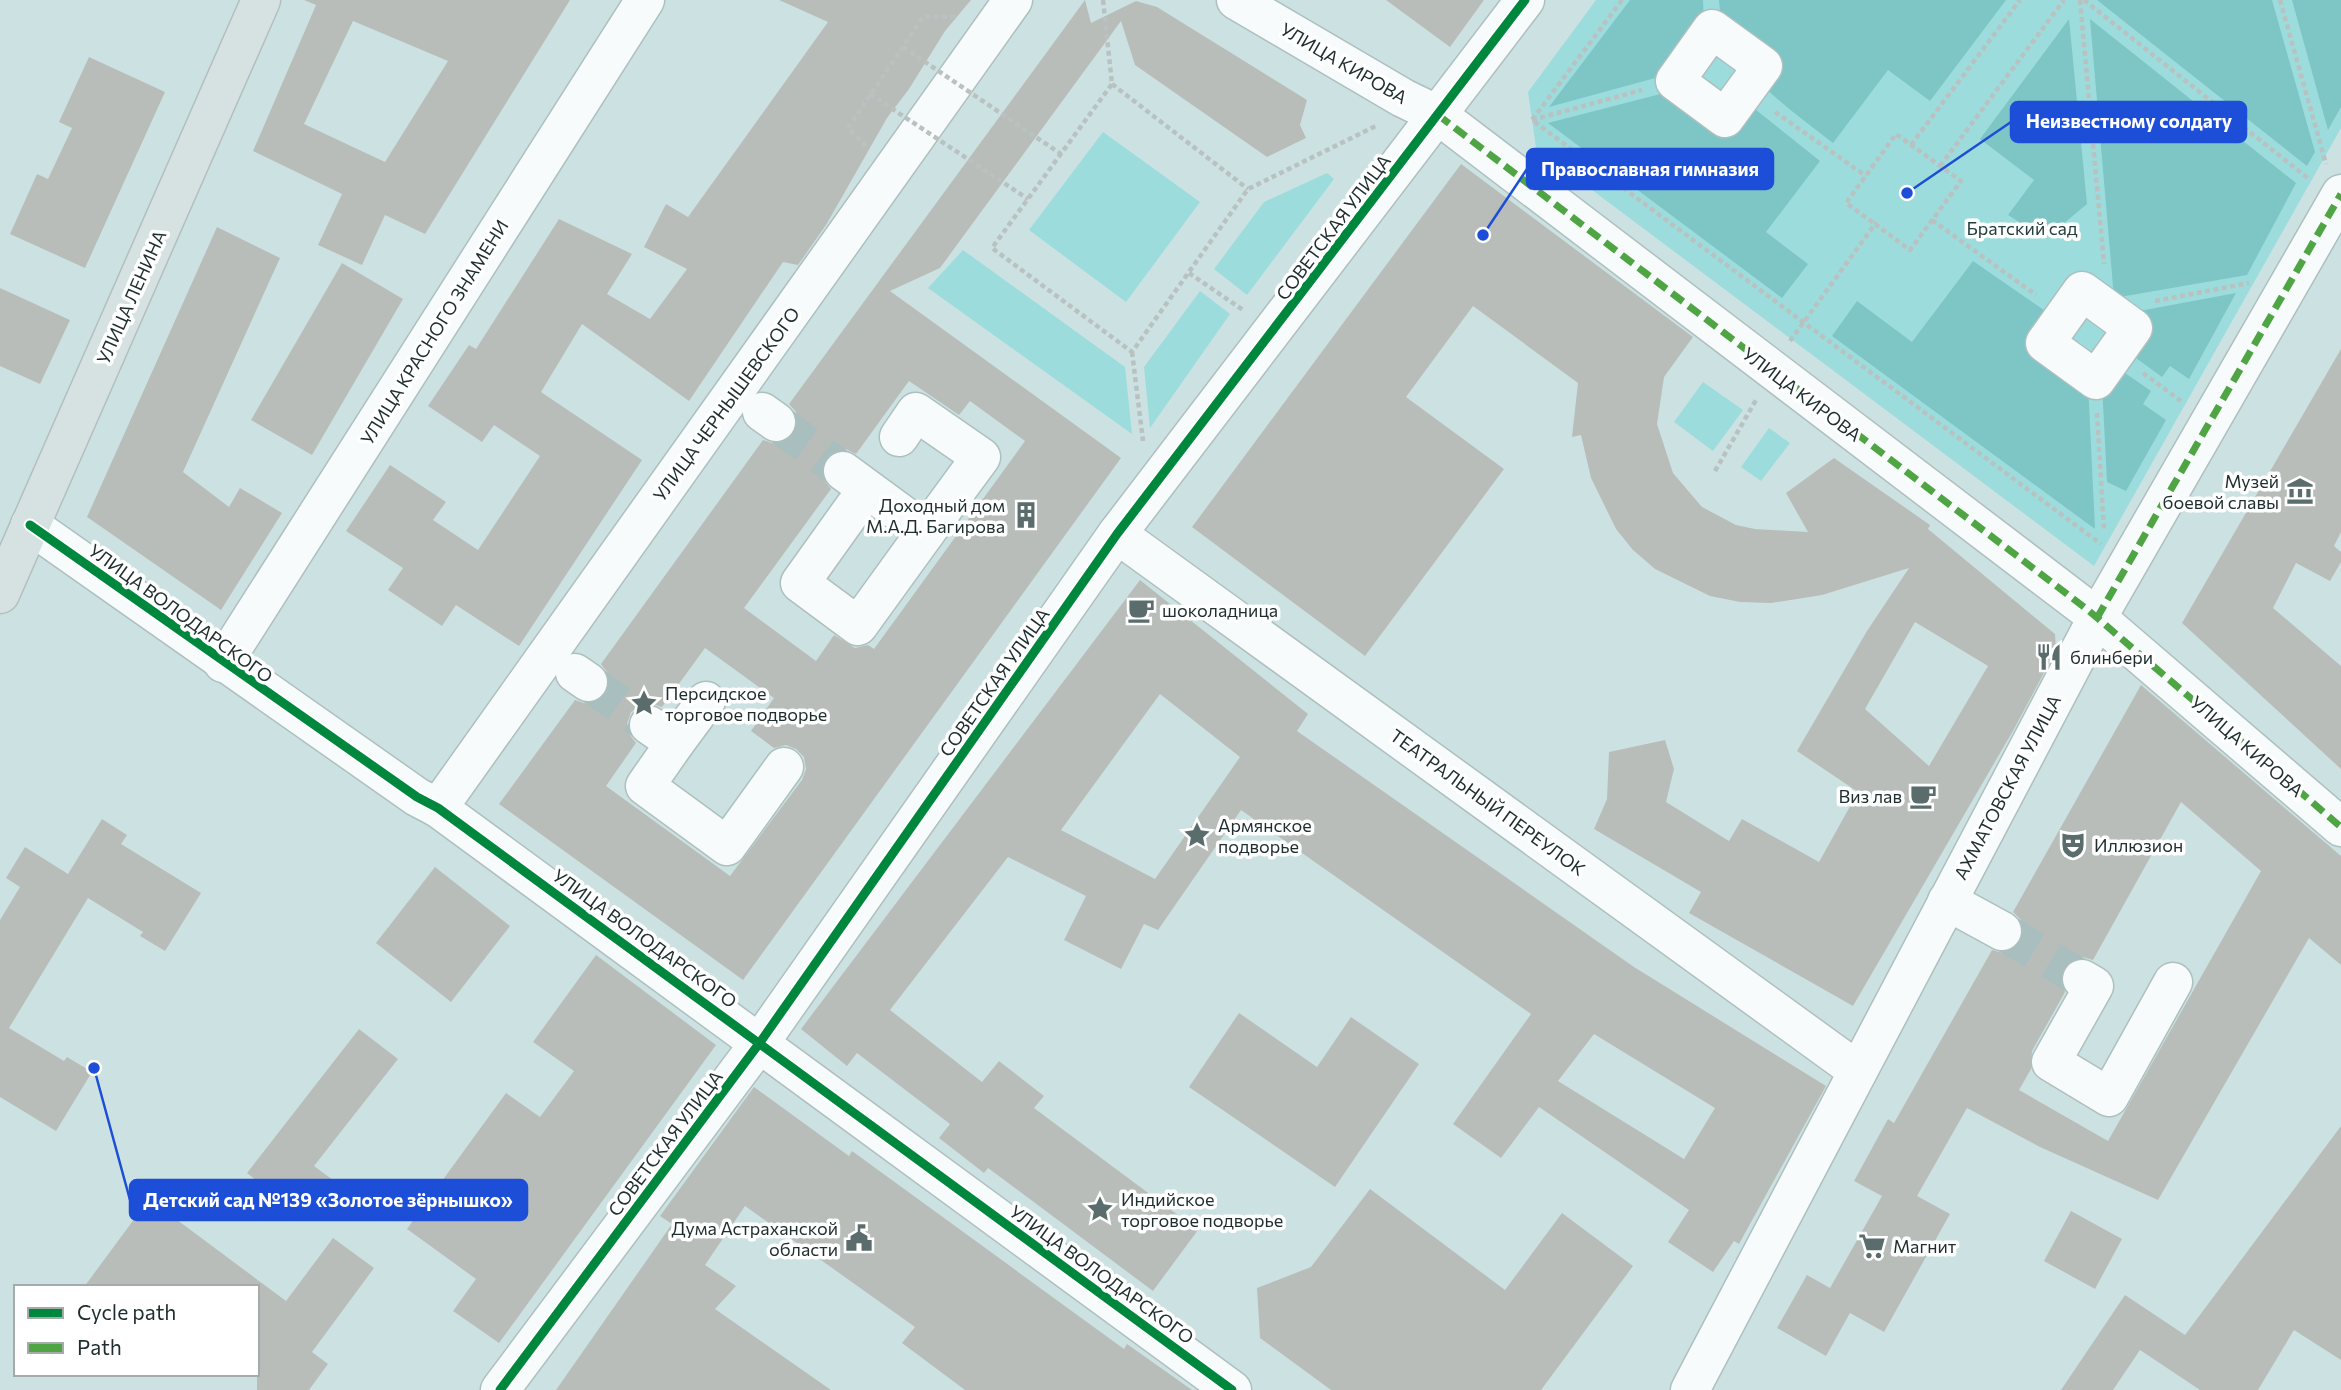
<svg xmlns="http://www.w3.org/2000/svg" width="2341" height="1390" viewBox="0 0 2341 1390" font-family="Commissioner,sans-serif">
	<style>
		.green { fill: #9ddcdc }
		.forest { fill: #7ec6c6 }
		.building { fill: #b8bdb9; fill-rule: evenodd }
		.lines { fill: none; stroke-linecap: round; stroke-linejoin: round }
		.minor-tunnel { stroke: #a9bebe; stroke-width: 38; stroke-dasharray: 38 19; stroke-linecap: butt }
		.minor-casing { stroke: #aebfbf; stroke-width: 41 }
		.major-casing { stroke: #b3bfbf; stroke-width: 41 }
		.path { stroke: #b9c1c1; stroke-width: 4.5; stroke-dasharray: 5 3.5; stroke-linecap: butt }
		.minor { stroke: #f7fbfb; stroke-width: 38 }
		.major { stroke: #d6e1e1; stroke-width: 38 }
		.path-bridge { stroke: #b9c1c1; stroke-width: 4.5; stroke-dasharray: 5 3.5; stroke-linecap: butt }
		.quiet { stroke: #4fa443; stroke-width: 7; stroke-dasharray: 14 7; stroke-linecap: butt }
		.cycleway-casing { stroke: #fff; stroke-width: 13 }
		.cycleway { stroke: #00873e; stroke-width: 9 }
		.labels { text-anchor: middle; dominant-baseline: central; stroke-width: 7; stroke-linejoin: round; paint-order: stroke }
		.street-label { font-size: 18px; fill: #1e2d2d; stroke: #fff }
		.park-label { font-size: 18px; fill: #243d3d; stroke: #fff }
		.poi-label { font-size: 18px; fill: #1e2d2d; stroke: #fff; text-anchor: start }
		.leader { fill: none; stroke: #1d4ed8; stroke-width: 2.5 }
		.callout-dot { fill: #1d4ed8; stroke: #fff; stroke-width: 2.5 }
		.callout { fill: #1d4ed8; stroke: #1d4ed8; stroke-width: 2.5 }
		.callout-label { font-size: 19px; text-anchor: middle; font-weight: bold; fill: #fff }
	</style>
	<rect width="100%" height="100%" fill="#cce2e2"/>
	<g class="green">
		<polygon points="1596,0 2341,0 2341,128 2094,566 1536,148 1528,92"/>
		<polygon points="1103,132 1200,202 1126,302 1029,230"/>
		<polygon points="1327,173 1334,179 1247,295 1214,269 1264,202"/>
		<polygon points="963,250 1125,367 1132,434 928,288"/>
		<polygon points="1200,291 1230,314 1150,428 1144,367"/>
		<polygon points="1703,382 1743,410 1713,451 1674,422"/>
		<polygon points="1769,428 1790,443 1761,481 1741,467"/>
	</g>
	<g class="forest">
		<polygon points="1630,0 1703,0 1704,26 1670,74 1549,107"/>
		<path d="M 1719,0 L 2006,0 L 1930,101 L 1888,70 L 1833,143 C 1786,106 1722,65 1719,0 Z"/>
		<polygon points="2097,0 2272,0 2315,152 2307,166"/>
		<polygon points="2292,0 2341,0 2341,107 2328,130"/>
		<polygon points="2069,19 2087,204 2045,239 2008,215 2034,180 1980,139"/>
		<polygon points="2090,19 2296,183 2247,275 2114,298"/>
		<polygon points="1672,91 1746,102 1820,161 1766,232 1808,264 1782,298 1548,123"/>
		<polygon points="1973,261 2054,317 2088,383 2095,529 1832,336 1857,301 1912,342"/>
		<polygon points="2236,293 2189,379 2170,366 2162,377 2125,350 2123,314"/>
		<polygon points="2115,366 2151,391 2143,404 2166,420 2126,491 2107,482 2102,384"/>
	</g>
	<g class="building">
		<path d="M 304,0 L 570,0 L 425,234 L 385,215 L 362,265 L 318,245 L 342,194 L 253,151 L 316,5 ZM 353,21 L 448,61 L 385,162 L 304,124 Z"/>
		<polygon points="779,0 971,0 945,31 909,89 887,118 826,225 798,265 783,262 689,401 582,324 541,392 642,460 519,646 456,605 442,626 388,590 403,568 346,531 390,465 446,502 433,520 478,550 540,456 494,425 482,442 428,406 469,345 476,349 559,219 632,254 607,294 650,319 687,269 644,247 666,204 688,217 828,22"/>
		<path d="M 1085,0 L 1091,23 L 1136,1 L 1157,7 L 1307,100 L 1300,125 L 1306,138 L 1267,157 L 1135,65 L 1121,21 L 940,268 L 890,291 L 1121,458 L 743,980 L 499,804 L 575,700 L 587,704 L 598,701 L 606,695 L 610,683 L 607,672 L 601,664 L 763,440 L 775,444 L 784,442 L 793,435 L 798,423 L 796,412 L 789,404 ZM 909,381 L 959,415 L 970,401 L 1025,441 L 874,649 L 868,645 L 855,648 L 834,635 L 816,661 L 744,608 L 831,489 L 823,479 L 821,468 L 825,459 L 835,451 L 846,449 L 856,454 ZM 705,648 L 774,698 L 751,731 L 774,748 L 786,745 L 796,749 L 804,757 L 806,769 L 802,780 L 730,876 L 606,786 L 636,743 L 630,735 L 627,724 L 631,712 L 639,706 L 650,703 L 662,707 Z"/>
		<polygon points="1386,0 1484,0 1450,47"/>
		<polygon points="89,57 165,92 85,268 10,234 37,174 48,179 72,128 59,122"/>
		<path d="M 1461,164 L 1693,337 L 1664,377 L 1657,424 L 1673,473 L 1702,507 L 1736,525 L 1755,529 L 1808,532 L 1786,493 L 1834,458 L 1930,525 L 1928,529 L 2055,634 L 2056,650 L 2014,729 L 1853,1006 L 1689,913 L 1701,892 L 1594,829 L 1607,799 L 1609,752 L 1665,740 L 1674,769 L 1666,802 L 1729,841 L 1742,819 L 1819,862 L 1858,792 L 1797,751 L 1867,631 L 1909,568 L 1822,595 L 1771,603 L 1740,602 L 1710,596 L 1655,569 L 1633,550 L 1616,529 L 1591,478 L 1581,435 L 1572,437 L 1578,383 L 1473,306 L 1406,397 L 1504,469 L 1365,656 L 1192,527 ZM 1915,622 L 1988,666 L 1929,766 L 1865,709 Z"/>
		<polygon points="217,227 280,258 183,472 229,507 240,488 282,513 221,610 87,517"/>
		<polygon points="342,263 403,299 312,455 251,420"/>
		<polygon points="0,288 70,320 40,384 0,366"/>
		<polygon points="2341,349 2341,532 2334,546 2341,552 2341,562 2330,581 2296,563 2273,608 2341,666 2341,769 2182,623"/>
		<path d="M 1140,580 L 1308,714 L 1297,731 L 1634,967 L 1826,1086 L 1739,1244 L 1734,1241 L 1713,1272 L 1668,1242 L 1689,1210 L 1539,1107 L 1501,1158 L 1453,1124 L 1531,1014 L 1241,810 L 1158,930 L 1144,924 L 1121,969 L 1064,940 L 1086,896 L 1008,857 L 890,1010 L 982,1082 L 999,1061 L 1044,1096 L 1034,1108 L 1198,1230 L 1153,1291 L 988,1168 L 984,1173 L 939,1138 L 950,1124 L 857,1053 L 847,1066 L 801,1029 ZM 1160,694 L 1240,757 L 1155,879 L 1061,830 ZM 1594,1034 L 1715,1108 L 1684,1159 L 1558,1081 Z"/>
		<path d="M 2141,685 L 2341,856 L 2341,965 L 2309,938 L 2158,1200 L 2040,1147 L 1967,1108 L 1917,1196 L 1950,1214 L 1884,1332 L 1850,1313 L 1826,1356 L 1777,1328 L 1807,1275 L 1830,1288 L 1882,1196 L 1854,1181 L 1888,1119 L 1894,1123 L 1992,950 L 2003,953 L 2013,950 L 2021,942 L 2024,930 L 2021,920 L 2013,912 ZM 2181,802 L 2261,871 L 2108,1141 L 2019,1090 L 2031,1069 L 2032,1051 L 2065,992 L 2060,980 L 2063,969 L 2072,960 L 2083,957 L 2093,960 Z"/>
		<polygon points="102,819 127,835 121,844 201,893 165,951 140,936 143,932 88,898 9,1028 64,1061 67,1057 92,1072 56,1131 0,1097 0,920 20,887 6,878 25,847 68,874"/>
		<polygon points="435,867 510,926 451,1002 376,943"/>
		<polygon points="596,955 716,1045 499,1343 453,1311 476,1279 407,1229 506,1093 540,1117 574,1071 533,1042"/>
		<polygon points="1239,1013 1317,1067 1351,1017 1419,1064 1335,1187 1189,1087"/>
		<polygon points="359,1029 398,1059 314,1166 337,1183 308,1220 247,1173"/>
		<polygon points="754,1087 849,1156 852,1151 1124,1349 1127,1344 1192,1390 965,1390 902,1343 915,1327 745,1206 705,1265 736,1286 715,1309 831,1390 556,1390 672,1224 660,1216"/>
		<polygon points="2341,1126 2341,1360 2294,1330 2258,1390 2200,1390 2140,1350 2113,1390 2061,1390 2125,1295 2185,1335"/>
		<polygon points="1370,1189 1505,1290 1562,1213 1633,1266 1541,1390 1331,1390 1260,1338 1257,1288 1311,1267"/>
		<polygon points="149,1199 286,1301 333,1238 374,1268 312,1352 328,1364 309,1390 257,1390 257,1287 84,1287"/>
		<polygon points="2071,1211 2122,1239 2095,1289 2044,1261"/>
	</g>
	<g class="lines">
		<g class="minor-tunnel">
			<polyline points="776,422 843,471"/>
			<polyline points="588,682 649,725"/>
			<polyline points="2002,931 2082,979"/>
		</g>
		<defs>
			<g id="minor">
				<polyline points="1236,0 1403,98 1438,115 2088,610 2341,827"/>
				<polygon points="1712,29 1763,66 1725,118 1675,81"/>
				<polygon points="2082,291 2133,328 2096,380 2045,343"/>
				<polyline points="762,412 776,422"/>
				<polyline points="843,471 926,532 981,457 916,412 899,437"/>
				<polyline points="855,506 800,583 858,626 926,532"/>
				<polyline points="30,525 417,797 438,808 1232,1390"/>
				<polyline points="1117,534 1858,1071"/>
				<polyline points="223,663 645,0"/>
				<polyline points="575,673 588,682"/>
				<polyline points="649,725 675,743 645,786 727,846 784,767"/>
				<polyline points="675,743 706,701"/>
				<polyline points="438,808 1013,0"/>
				<polyline points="1947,901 2002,931"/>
				<polyline points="2082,979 2094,986 2051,1062 2109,1097 2173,982"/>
				<polyline points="500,1390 761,1041 1117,534 1525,0"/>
				<polyline points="1690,1390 2097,618 2341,194"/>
			</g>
			<polyline id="major" points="0,594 261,0"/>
		</defs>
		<use href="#minor" class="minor-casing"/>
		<use href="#major" class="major-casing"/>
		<g class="path">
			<polyline points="1103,0 1112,84 992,248 1132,352 1248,189 1378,125"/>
			<polyline points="1622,0 1532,120 2101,544"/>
			<polyline points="2080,0 2104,264"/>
			<polyline points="2084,0 2309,179"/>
			<polyline points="2280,0 2326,164"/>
			<polyline points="1112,84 1248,189"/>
			<polyline points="1775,112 1866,176"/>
			<polyline points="1532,120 1642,90"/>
			<polyline points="1911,145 2020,0"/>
			<polyline points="866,146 848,128 923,17 958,17"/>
			<polyline points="1940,166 2064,0"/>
			<polyline points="1932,220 2036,295"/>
			<polyline points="1189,273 1243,310"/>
			<polyline points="2155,301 2249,283"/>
			<polyline points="1790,341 1875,224 1910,250 1961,181 1896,134 1846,203 1875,224"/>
			<polyline points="1132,352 1143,441"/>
			<polyline points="2143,373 2181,401"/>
			<polyline points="2097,413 2104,530"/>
			<polyline points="1715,471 1756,400"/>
		</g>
		<use href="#minor" class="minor"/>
		<use href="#major" class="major"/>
		<g class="path-bridge">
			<polyline points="903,47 1061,154"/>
			<polyline points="870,94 1028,199"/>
		</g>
		<g class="quiet">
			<polyline points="1438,115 2088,610 2341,827"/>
			<polyline points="2097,618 2341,194"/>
		</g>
		<defs>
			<g id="cycleway">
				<polyline points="30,525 417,797 438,808 1232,1390"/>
				<polyline points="500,1390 761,1041 1117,534 1525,0"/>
			</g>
		</defs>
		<use href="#cycleway" class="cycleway-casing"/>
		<use href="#cycleway" class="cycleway"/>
	</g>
	<defs>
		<symbol id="museum-bare" viewBox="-9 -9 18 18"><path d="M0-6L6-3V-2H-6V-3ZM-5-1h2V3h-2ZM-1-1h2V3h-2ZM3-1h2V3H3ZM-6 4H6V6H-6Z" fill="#5b6c6c" stroke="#fff" stroke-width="2.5" paint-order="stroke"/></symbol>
		<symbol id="building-bare" viewBox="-9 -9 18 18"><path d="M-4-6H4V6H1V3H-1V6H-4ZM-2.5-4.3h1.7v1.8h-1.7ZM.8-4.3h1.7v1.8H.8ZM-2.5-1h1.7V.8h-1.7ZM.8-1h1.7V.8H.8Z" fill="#5b6c6c" stroke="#fff" stroke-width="2.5" paint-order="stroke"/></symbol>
		<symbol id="cafe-bare" viewBox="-9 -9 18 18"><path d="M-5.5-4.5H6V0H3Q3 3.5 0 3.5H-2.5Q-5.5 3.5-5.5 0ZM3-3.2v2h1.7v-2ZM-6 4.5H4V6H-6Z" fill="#5b6c6c" stroke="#fff" stroke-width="2.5" paint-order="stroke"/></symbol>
		<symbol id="restaurant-bare" viewBox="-9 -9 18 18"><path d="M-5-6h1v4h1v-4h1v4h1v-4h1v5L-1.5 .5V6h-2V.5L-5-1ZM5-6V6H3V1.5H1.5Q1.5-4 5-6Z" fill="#5b6c6c" stroke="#fff" stroke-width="2.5" paint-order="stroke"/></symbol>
		<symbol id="sight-bare" viewBox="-9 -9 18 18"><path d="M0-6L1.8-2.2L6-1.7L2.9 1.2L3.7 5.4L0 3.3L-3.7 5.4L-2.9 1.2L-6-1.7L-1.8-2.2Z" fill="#5b6c6c" stroke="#fff" stroke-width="2.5" paint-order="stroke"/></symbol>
		<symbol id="theatre-bare" viewBox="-9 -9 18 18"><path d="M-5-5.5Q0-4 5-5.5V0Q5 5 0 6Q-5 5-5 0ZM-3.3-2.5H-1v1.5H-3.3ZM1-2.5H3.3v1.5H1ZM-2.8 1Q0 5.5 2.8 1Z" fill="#5b6c6c" stroke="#fff" stroke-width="2.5" paint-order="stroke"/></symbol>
		<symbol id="civic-bare" viewBox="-9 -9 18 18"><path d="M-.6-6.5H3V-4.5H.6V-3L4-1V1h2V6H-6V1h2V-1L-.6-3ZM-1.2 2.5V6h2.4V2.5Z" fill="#5b6c6c" stroke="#fff" stroke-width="2.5" paint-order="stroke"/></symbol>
		<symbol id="supermarket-bare" viewBox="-9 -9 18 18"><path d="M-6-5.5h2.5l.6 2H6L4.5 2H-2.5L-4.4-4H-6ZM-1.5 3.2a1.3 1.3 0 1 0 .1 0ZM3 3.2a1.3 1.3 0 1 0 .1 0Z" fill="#5b6c6c" stroke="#fff" stroke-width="2.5" paint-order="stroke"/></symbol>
	</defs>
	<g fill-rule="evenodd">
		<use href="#museum-bare" x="2281" y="472" width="38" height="38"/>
		<use href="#building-bare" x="1007" y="496" width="38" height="38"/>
		<use href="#cafe-bare" x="1122" y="591" width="38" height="38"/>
		<use href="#restaurant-bare" x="2030" y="638" width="38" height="38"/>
		<use href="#sight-bare" x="625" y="684" width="38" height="38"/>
		<use href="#cafe-bare" x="1904" y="777" width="38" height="38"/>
		<use href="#sight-bare" x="1178" y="816" width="38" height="38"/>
		<use href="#theatre-bare" x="2054" y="826" width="38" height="38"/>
		<use href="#sight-bare" x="1081" y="1190" width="38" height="38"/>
		<use href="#civic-bare" x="840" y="1219" width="38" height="38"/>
		<use href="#supermarket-bare" x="1853" y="1227" width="38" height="38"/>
	</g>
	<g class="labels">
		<g class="street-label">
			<text transform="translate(1344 63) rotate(30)">УЛИЦА КИРОВА</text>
			<text transform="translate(1333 227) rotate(-53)">СОВЕТСКАЯ УЛИЦА</text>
			<text transform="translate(131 297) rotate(-66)">УЛИЦА ЛЕНИНА</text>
			<text transform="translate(434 332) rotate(-58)">УЛИЦА КРАСНОГО ЗНАМЕНИ</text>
			<text transform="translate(1802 394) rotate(37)">УЛИЦА КИРОВА</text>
			<text transform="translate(726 404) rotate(-54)">УЛИЦА ЧЕРНЫШЕВСКОГО</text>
			<text transform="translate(181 613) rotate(36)">УЛИЦА ВОЛОДАРСКОГО</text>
			<text transform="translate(994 682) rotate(-55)">СОВЕТСКАЯ УЛИЦА</text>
			<text transform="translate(2247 746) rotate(41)">УЛИЦА КИРОВА</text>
			<text transform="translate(2007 787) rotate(-62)">АХМАТОВСКАЯ УЛИЦА</text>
			<text transform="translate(1488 802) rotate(36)">ТЕАТРАЛЬНЫЙ ПЕРЕУЛОК</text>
			<text transform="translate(645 938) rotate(36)">УЛИЦА ВОЛОДАРСКОГО</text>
			<text transform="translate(665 1143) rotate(-53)">СОВЕТСКАЯ УЛИЦА</text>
			<text transform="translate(1102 1274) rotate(36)">УЛИЦА ВОЛОДАРСКОГО</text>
		</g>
		<g class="park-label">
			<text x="2022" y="228">Братский сад</text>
		</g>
		<g class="poi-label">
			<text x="2279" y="481" text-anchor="end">Музей<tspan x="2279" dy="21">боевой славы</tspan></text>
			<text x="1005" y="505" text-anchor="end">Доходный дом<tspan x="1005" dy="21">М.А.Д. Багирова</tspan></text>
			<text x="1162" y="610">шоколадница</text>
			<text x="2070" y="657">блинбери</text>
			<text x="665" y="693">Персидское<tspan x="665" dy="21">торговое подворье</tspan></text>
			<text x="1902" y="796" text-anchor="end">Виз лав</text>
			<text x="1218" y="825">Армянское<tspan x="1218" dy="21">подворье</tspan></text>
			<text x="2094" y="845">Иллюзион</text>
			<text x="1121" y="1199">Индийское<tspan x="1121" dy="21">торговое подворье</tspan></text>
			<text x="838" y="1228" text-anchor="end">Дума Астраханской<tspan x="838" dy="21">области</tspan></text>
			<text x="1893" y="1246">Магнит</text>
		</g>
	</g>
	<path class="leader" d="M1907 193L2011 122M1483 235L1527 169M94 1068L130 1200"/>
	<g class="callout-dot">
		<circle cx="1907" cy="193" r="7"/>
		<circle cx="1483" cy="235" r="7"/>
		<circle cx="94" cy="1068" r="7"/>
	</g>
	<g class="callout">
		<rect x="2011" y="102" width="235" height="40" rx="7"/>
		<rect x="1527" y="149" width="246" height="40" rx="7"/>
		<rect x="130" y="1180" width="397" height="40" rx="7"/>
	</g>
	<g class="callout-label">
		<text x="2129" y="128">Неизвестному солдату</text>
		<text x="1650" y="176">Православная гимназия</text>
		<text x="328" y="1207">Детский сад №139 «Золотое зёрнышко»</text>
	</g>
	<rect x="14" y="1285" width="245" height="91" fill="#ffffff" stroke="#a5abab" stroke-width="2"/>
	<rect x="28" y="1308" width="35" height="10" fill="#00873e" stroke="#a5abab" stroke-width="2"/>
	<text x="77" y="1320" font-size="21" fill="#1e2d2d">Cycle path</text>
	<rect x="28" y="1343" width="35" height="10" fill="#4fa443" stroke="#a5abab" stroke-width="2"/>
	<text x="77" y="1355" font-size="21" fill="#1e2d2d">Path</text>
</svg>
